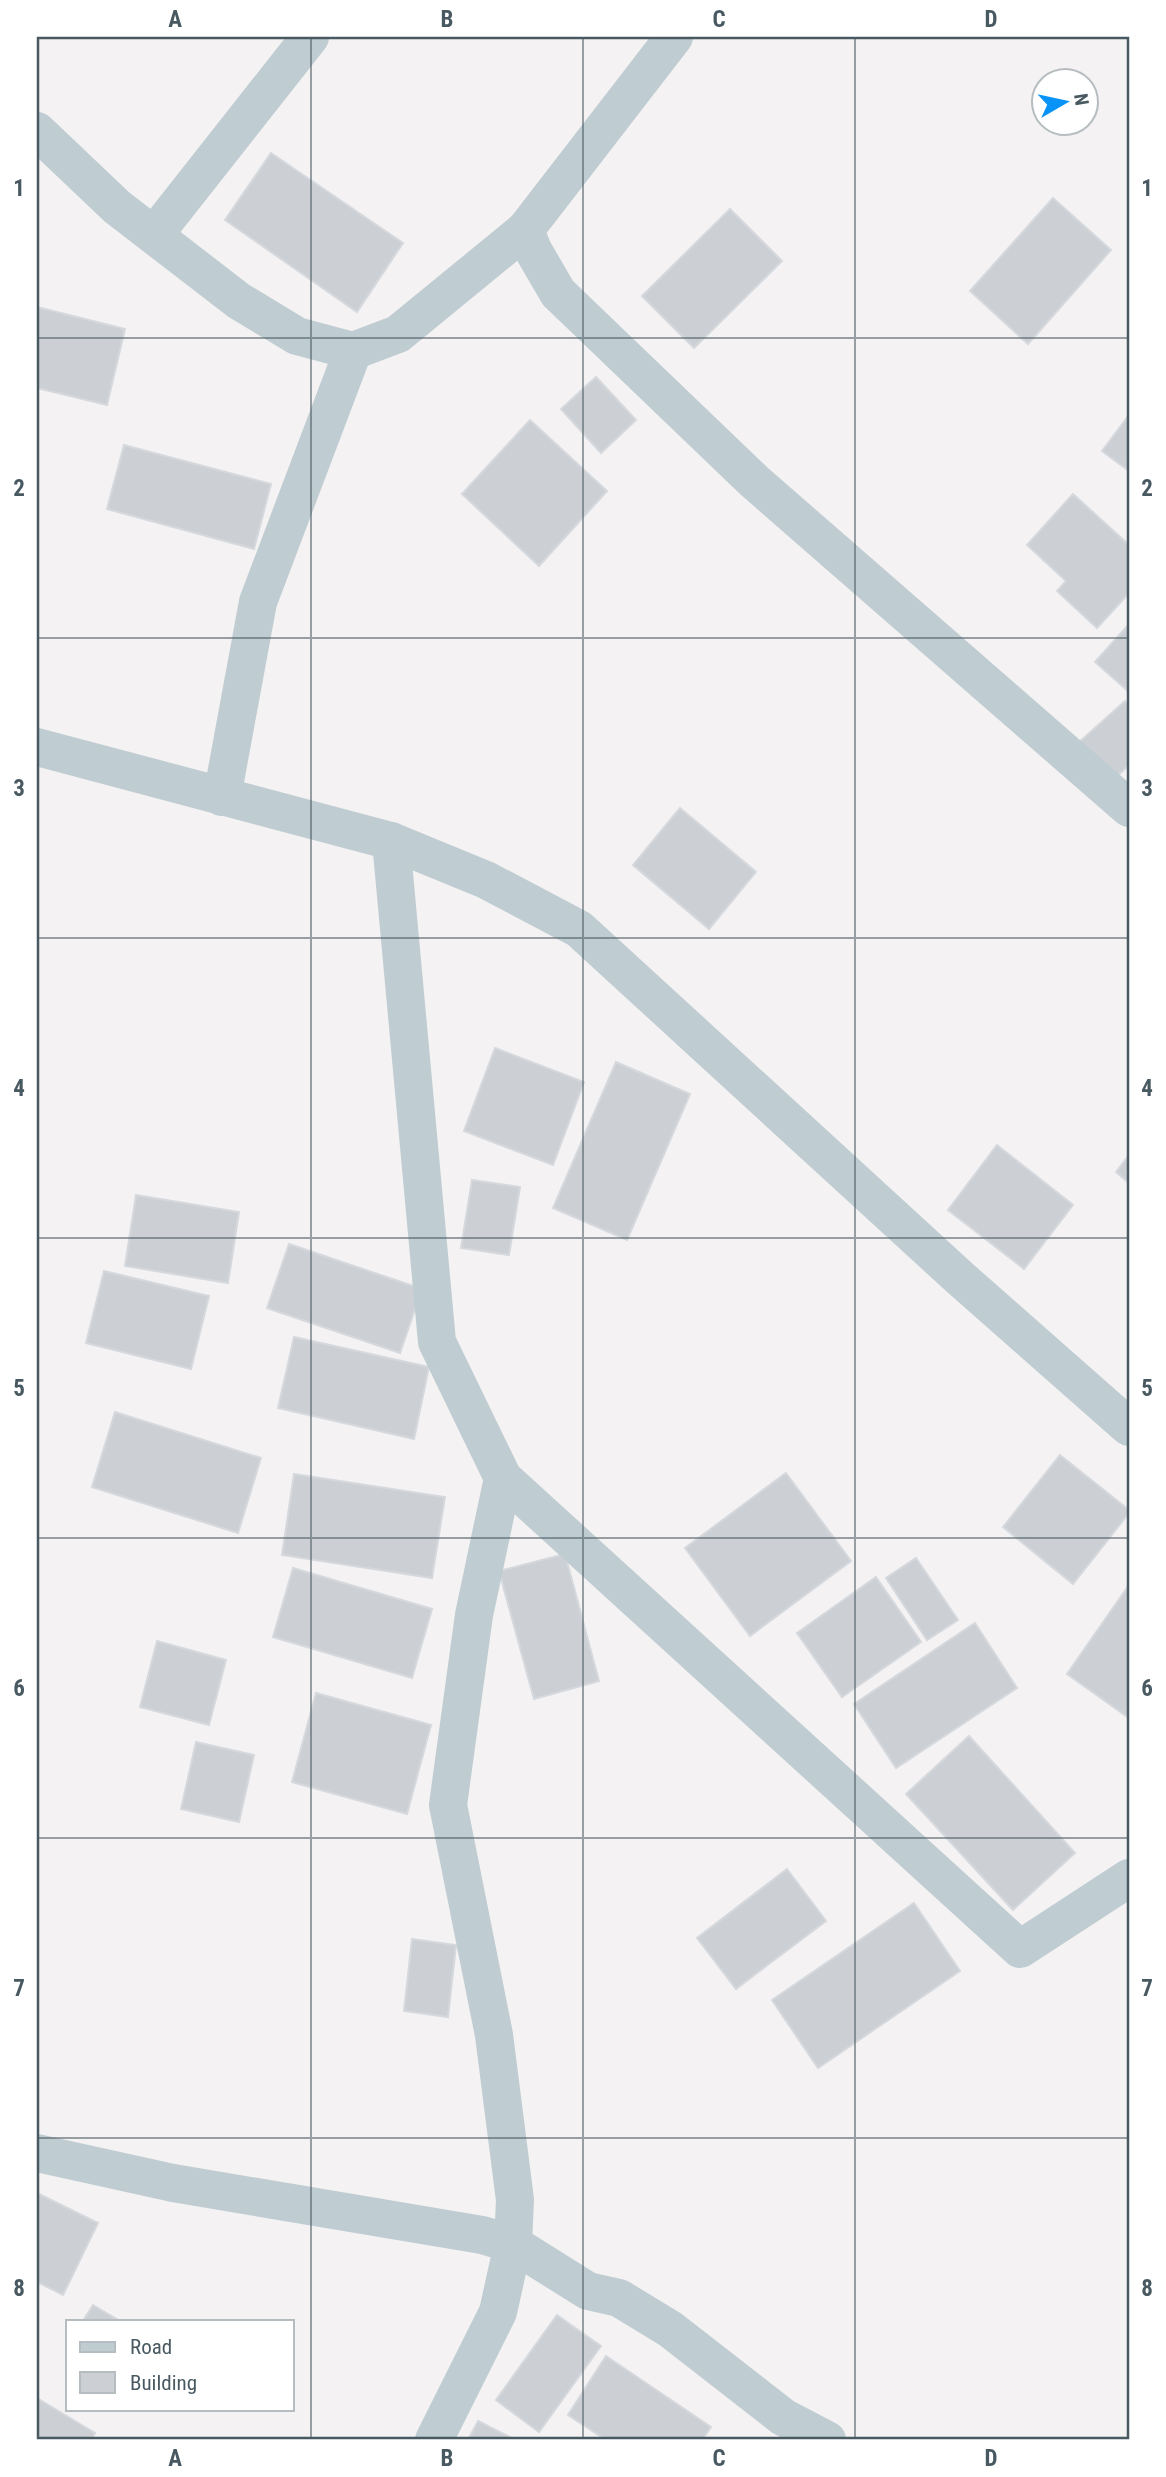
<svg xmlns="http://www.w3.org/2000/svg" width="1166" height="2477" viewBox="0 0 1166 2477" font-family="'Roboto Condensed',sans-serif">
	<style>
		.building { fill: #ccd0d4; stroke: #d5d9de; stroke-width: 2 }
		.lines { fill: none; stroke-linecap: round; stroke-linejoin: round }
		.minor { stroke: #bfccd2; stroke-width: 38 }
		.grid { fill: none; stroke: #485961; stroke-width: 2; stroke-opacity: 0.55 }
		.neatline { fill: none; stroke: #485961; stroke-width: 2.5 }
		.grid-label { font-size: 23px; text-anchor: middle; font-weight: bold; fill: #485961 }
	</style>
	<rect width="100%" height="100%" fill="#f4f2f2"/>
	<g class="building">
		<polygon points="271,153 403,243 357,312 225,220"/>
		<polygon points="1053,198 1111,250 1028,344 970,291"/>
		<polygon points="730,209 782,261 694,348 642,296"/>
		<polygon points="37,307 125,329 107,405 37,388"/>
		<polygon points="596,377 636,420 601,453 561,409"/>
		<polygon points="1129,415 1129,471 1102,451"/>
		<polygon points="530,420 607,491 539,566 462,494"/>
		<polygon points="124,445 271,484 254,549 107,509"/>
		<polygon points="1073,494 1129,545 1129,593 1097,628 1057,591 1066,581 1027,545"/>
		<polygon points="1129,624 1129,692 1095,662"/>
		<polygon points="1125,701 1129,706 1129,765 1111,782 1077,744"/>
		<polygon points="680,808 756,872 709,929 633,865"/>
		<polygon points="495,1048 584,1082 553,1165 464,1131"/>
		<polygon points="616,1062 690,1094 627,1240 553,1208"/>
		<polygon points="997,1145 1073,1205 1024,1269 948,1210"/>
		<polygon points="1129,1155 1129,1183 1116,1172"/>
		<polygon points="472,1180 520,1187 509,1255 461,1248"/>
		<polygon points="136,1195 239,1212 228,1283 125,1266"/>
		<polygon points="289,1244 422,1289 400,1353 267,1308"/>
		<polygon points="104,1271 209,1296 191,1369 86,1343"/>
		<polygon points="294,1337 429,1367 414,1439 278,1408"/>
		<polygon points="115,1412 261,1458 238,1533 92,1487"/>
		<polygon points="1060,1455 1129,1510 1129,1513 1073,1584 1003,1527"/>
		<polygon points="786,1473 851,1561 750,1636 685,1548"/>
		<polygon points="294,1474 445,1497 432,1578 282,1555"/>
		<polygon points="565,1554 599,1681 534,1699 499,1571"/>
		<polygon points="916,1558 958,1620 927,1640 886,1578"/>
		<polygon points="293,1568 432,1609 412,1678 273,1637"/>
		<polygon points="876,1577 921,1642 842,1697 797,1633"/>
		<polygon points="1129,1585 1129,1718 1067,1674"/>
		<polygon points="975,1623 1017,1688 896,1768 854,1704"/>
		<polygon points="157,1641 226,1660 209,1725 140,1707"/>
		<polygon points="316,1693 431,1725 407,1814 292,1782"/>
		<polygon points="969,1736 1075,1853 1013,1910 906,1794"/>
		<polygon points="196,1742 254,1755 239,1822 181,1809"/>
		<polygon points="787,1869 826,1921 736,1989 697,1938"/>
		<polygon points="914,1903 960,1971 818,2068 772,2000"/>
		<polygon points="412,1939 456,1945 448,2017 404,2011"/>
		<polygon points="37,2193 98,2223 63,2295 37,2282"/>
		<polygon points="93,2305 120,2321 83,2321"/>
		<polygon points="557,2315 601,2346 539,2432 496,2400"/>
		<polygon points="606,2356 711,2427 702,2440 606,2440 568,2415"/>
		<polygon points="37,2398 95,2433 91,2440 37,2440"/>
		<polygon points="478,2421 516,2440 468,2440"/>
	</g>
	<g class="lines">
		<g class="minor">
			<polyline points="674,37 525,230 533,250 558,293 754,481 1129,808"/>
			<polyline points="37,131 117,207 239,301 297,336 353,351 398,334 525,230"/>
			<polyline points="154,235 310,37"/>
			<polyline points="37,747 391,841 486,880 579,929 960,1278 1129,1427"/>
			<polyline points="222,797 258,602 353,351"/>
			<polyline points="391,841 437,1342 503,1478 1020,1949 1129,1878"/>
			<polyline points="37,2153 173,2183 482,2235 513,2244 515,2200 494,2035 448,1805 474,1615 503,1478"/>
			<polyline points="434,2440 498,2312 513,2244 588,2291 619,2298 670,2329 783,2417 827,2440"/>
		</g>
	</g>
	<path class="grid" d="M 311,37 L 311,2440M 583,37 L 583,2440M 855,37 L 855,2440M 37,338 L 1129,338M 37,638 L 1129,638M 37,938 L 1129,938M 37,1238 L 1129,1238M 37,1538 L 1129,1538M 37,1838 L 1129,1838M 37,2138 L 1129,2138"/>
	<rect width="1166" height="2477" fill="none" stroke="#ffffff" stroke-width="77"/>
	<rect x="66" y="2320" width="228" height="91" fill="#ffffff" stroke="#b6bdc0" stroke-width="2"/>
	<rect x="80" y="2342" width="35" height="10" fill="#bfccd2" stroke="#b6bdc0" stroke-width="2"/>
	<text x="130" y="2354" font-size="21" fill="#485961">Road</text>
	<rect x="80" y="2372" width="35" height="21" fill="#ccd0d4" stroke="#b6bdc0" stroke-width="2"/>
	<text x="130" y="2390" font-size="21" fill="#485961">Building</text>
	<g transform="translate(1065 102) rotate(81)"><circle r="33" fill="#ffffff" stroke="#b6bdc0" stroke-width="2"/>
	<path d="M0-5L12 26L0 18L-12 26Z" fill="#0a93f6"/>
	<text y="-10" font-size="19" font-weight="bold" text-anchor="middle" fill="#485961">N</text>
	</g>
	<rect x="38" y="38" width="1090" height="2400" class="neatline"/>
	<g class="grid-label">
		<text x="175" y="27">A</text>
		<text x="447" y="27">B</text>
		<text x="719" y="27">C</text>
		<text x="991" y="27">D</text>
		<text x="19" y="196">1</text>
		<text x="1147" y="196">1</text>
		<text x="19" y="496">2</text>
		<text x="1147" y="496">2</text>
		<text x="19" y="796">3</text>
		<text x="1147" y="796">3</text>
		<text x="19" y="1096">4</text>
		<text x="1147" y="1096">4</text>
		<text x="19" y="1396">5</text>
		<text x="1147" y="1396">5</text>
		<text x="19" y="1696">6</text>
		<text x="1147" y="1696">6</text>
		<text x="19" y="1996">7</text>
		<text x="1147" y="1996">7</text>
		<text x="19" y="2296">8</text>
		<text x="1147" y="2296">8</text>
		<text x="175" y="2466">A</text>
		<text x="447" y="2466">B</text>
		<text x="719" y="2466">C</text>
		<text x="991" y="2466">D</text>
	</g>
</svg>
